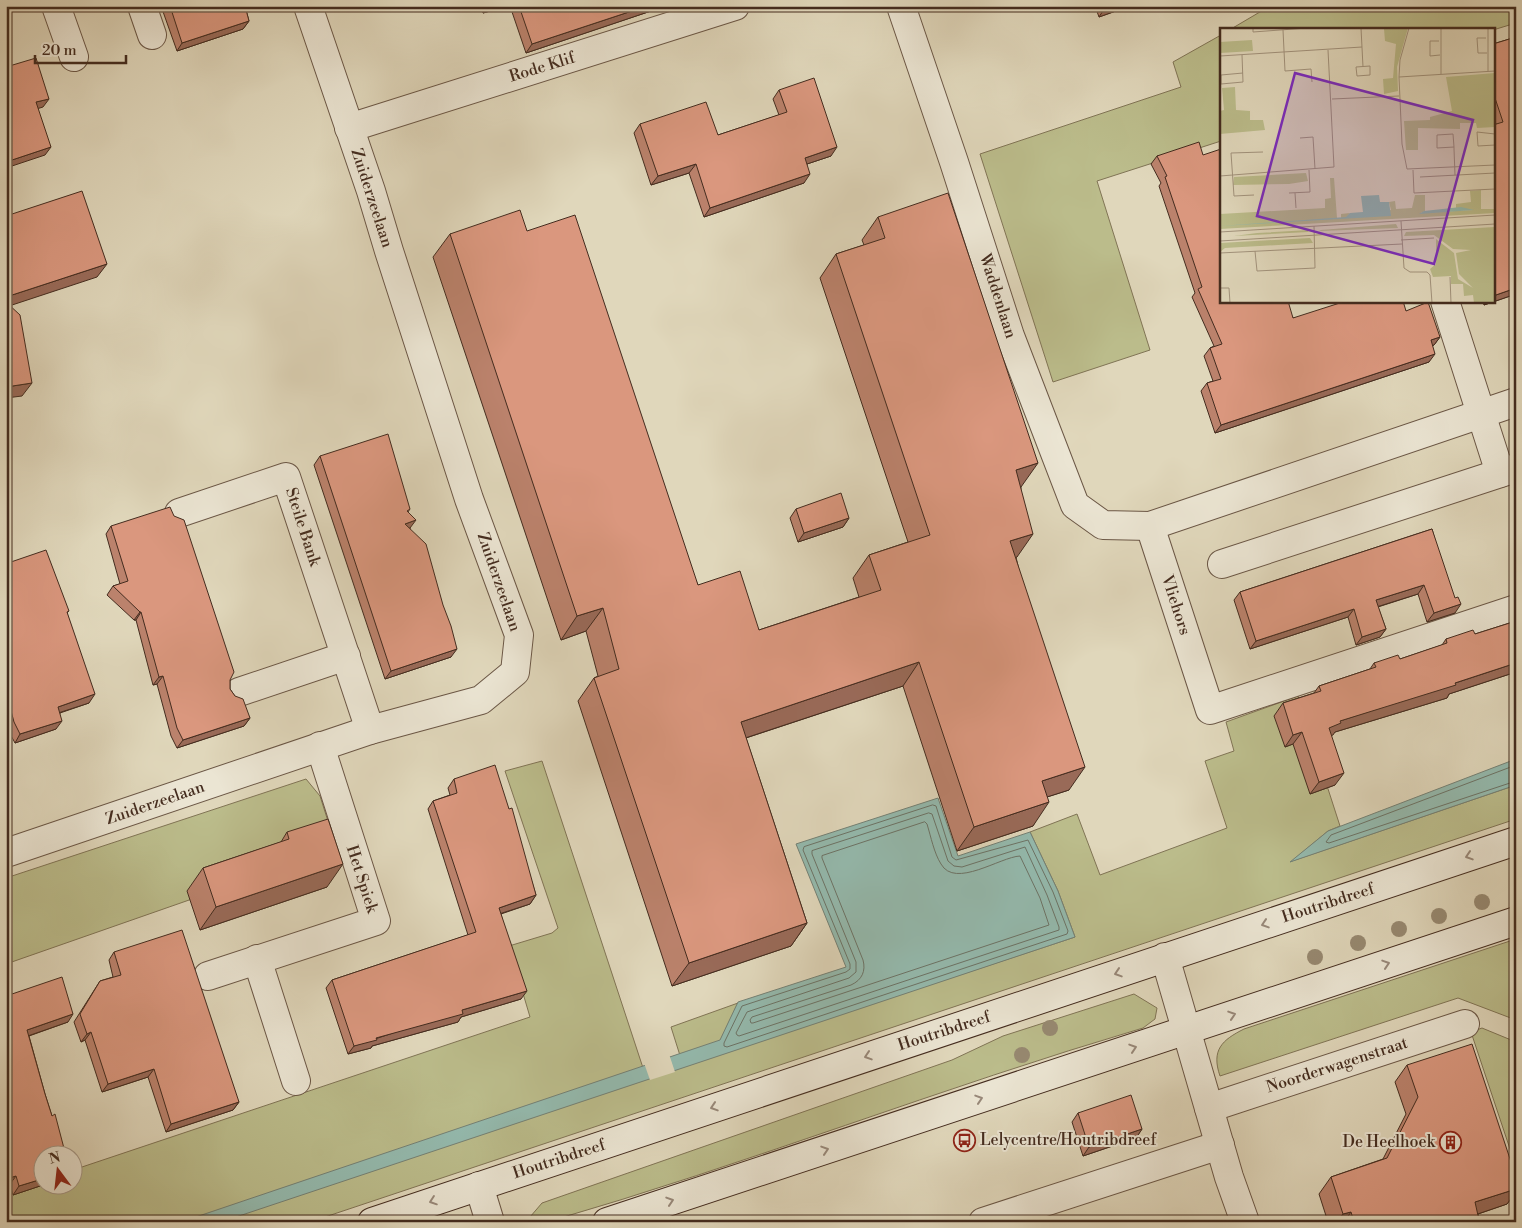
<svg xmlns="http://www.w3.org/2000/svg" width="1522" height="1228" viewBox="0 0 1522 1228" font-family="'Libre Bodoni',serif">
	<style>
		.green { fill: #bbbc8b; stroke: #807455 }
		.water { fill: #94baae; stroke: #748175 }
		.pier { fill: #e0d7bb }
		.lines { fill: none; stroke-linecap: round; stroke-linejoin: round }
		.shore { stroke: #6c7366; stroke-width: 1 }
		.street-casing { stroke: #6b5746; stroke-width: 30 }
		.secondary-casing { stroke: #442c1f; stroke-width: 30 }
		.street { stroke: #ebe5d3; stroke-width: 28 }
		.secondary { stroke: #ebe5d3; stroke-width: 28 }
		.tree { fill: #978971 }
		.wall { fill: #bb826c; stroke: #442c1f }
		.shaded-wall { fill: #996a58; stroke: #442c1f }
		.building { fill: #da977e; stroke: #442c1f }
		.oneway { stroke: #988879 }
		.labels { text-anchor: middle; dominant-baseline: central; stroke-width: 4; stroke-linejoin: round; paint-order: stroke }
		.street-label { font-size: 16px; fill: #442c1f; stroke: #ebe5d3 }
		.poi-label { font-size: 16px; fill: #442c1f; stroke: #ebe5d3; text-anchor: start }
		.inset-road { fill: none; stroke: #a2937d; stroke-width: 1 }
		.view { fill: #7b2cbf; fill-opacity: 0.15; stroke: #7b2cbf; stroke-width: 2.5 }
		.inset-edge { fill: none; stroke: #442c1f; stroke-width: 2.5 }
	</style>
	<rect width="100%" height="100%" fill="#e0d7bb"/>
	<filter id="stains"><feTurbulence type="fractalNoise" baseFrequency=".004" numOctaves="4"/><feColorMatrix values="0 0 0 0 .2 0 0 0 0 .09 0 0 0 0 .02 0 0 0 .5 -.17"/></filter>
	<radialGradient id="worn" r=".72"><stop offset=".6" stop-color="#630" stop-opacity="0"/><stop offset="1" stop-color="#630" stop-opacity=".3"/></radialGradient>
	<g class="green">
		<polygon points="1270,6 1516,6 1516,23 1493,30 1493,29 1231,29"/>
		<polygon points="1221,35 1221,141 1097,181 1150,350 1053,382 980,154 1181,87 1173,62"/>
		<polygon points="1298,696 1340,826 1328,831 1292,861 1516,785 1516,819 310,1222 6,1222 6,1192 42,1180 42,1186 72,1186 73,1170 530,1017 509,946 552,933 558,928 505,771 542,761 646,1077 683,1065 671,1027 738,1003 713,1056 1075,937 1058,891 1030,832 1077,814 1100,875 1227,828 1205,761 1234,751 1226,722"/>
		<polygon points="306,779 320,796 333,837 192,899 6,964 6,878"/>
		<path d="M 1516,939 L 1516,1020 L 1458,998 L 1220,1076 C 1211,1050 1222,1040 1244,1029 Z"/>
		<path d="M 1134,994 L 1157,1008 L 1155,1019 L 1143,1028 C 943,1087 748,1164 547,1222 L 533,1222 L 530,1217 L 542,1203 L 952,1060 L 1003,1036 Z"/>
		<polygon points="1482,1028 1516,1042 1516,1167 1471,1032"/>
	</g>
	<g class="water">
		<polygon points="1516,759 1516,785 1290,862 1328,831"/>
		<polygon points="938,798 958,856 1030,832 1058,891 1075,937 221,1222 181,1222 720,1040 738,1002 846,967 796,844"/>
	</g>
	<polygon class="pier" points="669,1054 675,1072 650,1080 644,1063"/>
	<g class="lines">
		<g class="shore">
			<polyline points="1516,765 1331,835 1326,842 1329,843 1516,781"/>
			<polygon points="933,805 936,806 952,857 956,860 1028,840 1053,892 1068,931 1067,934 727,1047 724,1046 724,1043 742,1006 846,972 850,969 850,964 803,850 804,847"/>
			<polygon points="929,813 932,814 948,861 954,866 962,867 1025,847 1047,895 1059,927 1059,930 739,1036 737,1035 736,1033 747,1012 849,978 856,972 856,962 812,854 812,851"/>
			<path d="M 925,822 L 927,824 C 931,837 934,853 941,864 C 955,889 1000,857 1020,856 L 1040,898 L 1049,925 L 753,1023 L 751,1023 L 750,1020 L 752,1017 L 851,985 C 862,980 866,971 863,960 L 822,858 L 822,856 Z"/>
		</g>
		<defs>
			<g id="street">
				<polyline points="56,6 74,57"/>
				<polyline points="142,6 152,35"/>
				<polyline points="901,6 954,162 1010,336 1075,505 1103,525 1150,526 1516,402"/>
				<polyline points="349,128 735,6"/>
				<polyline points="1445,301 1500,473"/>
				<polyline points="179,513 286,477 370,730"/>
				<polyline points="1150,526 1210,710 1516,609"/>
				<polyline points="1222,564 1516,468"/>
				<polyline points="239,692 346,656"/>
				<polyline points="6,853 370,730 481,700 515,672 519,635 469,499 389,251 371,191 308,6"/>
				<polyline points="1165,957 1229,1177 1245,1222"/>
				<polyline points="257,959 296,1081"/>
				<polyline points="208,976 376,921 320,746"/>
				<polyline points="1209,1108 1465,1024"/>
				<polyline points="479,1186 490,1222"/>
				<polyline points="983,1222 1220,1145"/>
			</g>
			<g id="secondary">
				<polyline points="372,1222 1516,841"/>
				<polyline points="607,1222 1516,921"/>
			</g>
		</defs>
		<use href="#street" class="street-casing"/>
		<use href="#secondary" class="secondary-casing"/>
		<use href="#street" class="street"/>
		<use href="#secondary" class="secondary"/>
	</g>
	<g class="tree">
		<circle cx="1482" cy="902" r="8"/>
		<circle cx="1439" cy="916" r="8"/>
		<circle cx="1399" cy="929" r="8"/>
		<circle cx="1358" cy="943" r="8"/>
		<circle cx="1315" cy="957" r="8"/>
		<circle cx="1050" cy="1028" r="8"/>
		<circle cx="1022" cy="1055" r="8"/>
	</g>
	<g class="wall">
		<polygon points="161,6 245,6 249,21 243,29 177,51"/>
		<polygon points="481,6 508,6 483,13"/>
		<polygon points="510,6 657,6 655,7 651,11 526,53"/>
		<polygon points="1095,6 1130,6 1099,17"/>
		<polygon points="1516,37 1516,294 1484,305 1483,301 1493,301 1496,124 1493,115 1493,44"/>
		<polygon points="779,90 831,156 807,164 804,183 704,217 689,173 651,185 634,133 640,124 718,135 779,115 773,99"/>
		<polygon points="1203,155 1293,318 1406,311 1440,337 1434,345 1432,346 1429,362 1215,433 1201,391 1207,383 1213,381 1204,356 1210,348 1214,346 1192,297 1195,293 1159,186 1161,183 1151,164 1157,156"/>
		<polygon points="878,217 1021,487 1017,557 1016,557 1069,790 1047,797 1033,826 957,851 903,686 746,738 807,923 791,946 672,986 578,701 594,678 598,676 586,631 561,640 433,257 450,234 527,231 698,585 759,630 859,597 853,578 869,555 908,542 820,278 836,254 864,245 862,240"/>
		<polygon points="320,456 410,509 408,512 410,528 451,657 385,679 314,465"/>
		<polygon points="796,509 849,518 843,527 798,542 790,518"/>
		<polygon points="111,526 230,680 230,689 250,718 244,726 177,748 171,736 157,684 153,685 136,620 134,620 107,595 113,586 120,584 106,534"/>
		<polygon points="1432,529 1455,613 1427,622 1418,594 1378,607 1386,629 1380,637 1356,645 1348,617 1250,649 1234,600 1240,592"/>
		<polygon points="6,555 8,563 69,611 67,613 89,703 60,713 56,729 15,743 8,730 6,722"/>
		<polygon points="1516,621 1516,672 1449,694 1447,698 1335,732 1331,736 1335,785 1310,794 1293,744 1285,747 1274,716 1283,703 1314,693 1319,686 1370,669 1374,663 1400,659 1442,645 1446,639 1475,634"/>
		<polygon points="454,779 509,809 536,895 530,904 501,914 521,999 461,1017 458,1022 372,1046 371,1048 348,1054 326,988 332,980 468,935 428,809 433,801 450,795 448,788"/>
		<polygon points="287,832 327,887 200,930 187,891 203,868 281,842"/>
		<polygon points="114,952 239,1102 233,1110 166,1132 148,1077 102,1092 85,1040 81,1042 74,1022 100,981 113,977 109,960"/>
		<polygon points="6,988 12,994 68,1022 29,1036 45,1094 52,1116 42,1156 40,1186 13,1195 10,1184 6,1186"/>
		<polygon points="1407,1065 1516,1177 1516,1192 1507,1204 1478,1214 1479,1220 1478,1222 1328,1222 1319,1194 1331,1177 1383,1159 1406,1114 1395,1082"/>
		<polygon points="1078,1113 1142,1129 1136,1138 1083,1156 1072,1122"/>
	</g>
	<g class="shaded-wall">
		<polygon points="488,6 508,6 483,13"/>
		<polygon points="647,6 657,6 655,7 651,11 526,53 532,44"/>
		<polygon points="1106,6 1130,6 1099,17"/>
		<polygon points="249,21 243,29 177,51 182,43"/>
		<polygon points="49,99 43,107 30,111 36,102"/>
		<polygon points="51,147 45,155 6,168 6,162"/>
		<polygon points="837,147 831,156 798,167 805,158"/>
		<polygon points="696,164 689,173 651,185 658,176"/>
		<polygon points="810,174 804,183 704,217 710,208"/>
		<polygon points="107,264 97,277 6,307 6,297"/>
		<polygon points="1516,288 1516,294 1484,305 1486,301 1493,301 1493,296"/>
		<polygon points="1440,337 1434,345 1425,348 1431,340"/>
		<polygon points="1435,354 1429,362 1215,433 1221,425"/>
		<polygon points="32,383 22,396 6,398 6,387"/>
		<polygon points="1038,463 1021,487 1000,494 1016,470"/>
		<polygon points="849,518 843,527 798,542 804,533"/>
		<polygon points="416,520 410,528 399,532 405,524"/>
		<polygon points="1033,534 1017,557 994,565 1010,541"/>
		<polygon points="1424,585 1418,594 1370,609 1376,600"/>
		<polygon points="1461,604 1455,613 1427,622 1434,613"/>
		<polygon points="603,608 586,631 561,640 577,616"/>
		<polygon points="1354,609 1348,617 1250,649 1256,641"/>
		<polygon points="140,612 141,612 136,620 134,620"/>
		<polygon points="1386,629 1380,637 1356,645 1362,637"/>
		<polygon points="457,649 451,657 385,679 391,671"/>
		<polygon points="919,662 903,686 724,745 741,722"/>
		<polygon points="1516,663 1516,672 1449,694 1447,698 1335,732 1333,735 1320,740 1329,728 1340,721"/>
		<polygon points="163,676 157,684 153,685 159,677"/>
		<polygon points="95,694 89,703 52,715 58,707"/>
		<polygon points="250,718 244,726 177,748 183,740"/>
		<polygon points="62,721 56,729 15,743 20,734"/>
		<polygon points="1302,732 1293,744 1285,747 1293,735"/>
		<polygon points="1085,767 1069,790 1025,804 1042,781"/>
		<polygon points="1344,773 1335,785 1310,794 1319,782"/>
		<polygon points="1049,802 1033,826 957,851 974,827"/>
		<polygon points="343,864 327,887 200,930 216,907"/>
		<polygon points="536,895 530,904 493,916 499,908"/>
		<polygon points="807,923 791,946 672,986 689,963"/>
		<polygon points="527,991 521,999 461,1017 458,1022 372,1046 371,1048 348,1054 354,1046 462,1010"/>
		<polygon points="73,1014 68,1022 22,1038 27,1030"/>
		<polygon points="91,1032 85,1040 81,1042 87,1034"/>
		<polygon points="154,1069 148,1077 102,1092 108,1084"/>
		<polygon points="239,1102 233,1110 166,1132 171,1124"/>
		<polygon points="1142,1129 1136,1138 1083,1156 1089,1147"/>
		<polygon points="16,1176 10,1184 6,1186 6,1179"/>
		<polygon points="42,1179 42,1182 40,1186 13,1195 19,1186"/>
		<polygon points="1516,1189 1516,1192 1507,1204 1463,1219 1475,1202"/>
		<polygon points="1351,1212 1344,1222 1337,1222 1343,1214"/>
	</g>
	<g class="building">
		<polygon points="170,6 245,6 249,21 182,43"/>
		<polygon points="519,6 647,6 532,44"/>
		<polygon points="1516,37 1516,288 1493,296 1493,125 1503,122 1493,92 1493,44"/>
		<polygon points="36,58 49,99 36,102 51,147 6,162 6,67"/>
		<polygon points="814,78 837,147 805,158 810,174 710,208 696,164 658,176 640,124 706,102 718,135 787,112 779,90"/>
		<polygon points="1199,142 1203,155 1221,149 1221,301 1288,301 1293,318 1346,301 1403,301 1406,311 1428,302 1440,337 1431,340 1435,354 1221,425 1207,383 1221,379 1210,348 1222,344 1198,289 1202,287 1165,177 1167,176 1157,156"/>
		<polygon points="82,191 107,264 6,297 6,216"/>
		<polygon points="948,193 1038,463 1016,470 1033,534 1010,541 1085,767 1042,781 1049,802 974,827 919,662 741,722 807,923 689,963 594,678 619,669 603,608 577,616 450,234 520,210 527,231 575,215 698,585 740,571 759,630 881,590 869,555 930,535 836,254 885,238 878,217"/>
		<polygon points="6,302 20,315 32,383 6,387"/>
		<polygon points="388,434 410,509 407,511 416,520 405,524 426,544 443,605 451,626 457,649 391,671 320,456"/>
		<polygon points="841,493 849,518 804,533 796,509"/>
		<polygon points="170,507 174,516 184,520 234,672 230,680 230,689 235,696 243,699 250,718 183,740 177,728 163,676 159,677 141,612 140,612 113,586 128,581 111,526"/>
		<polygon points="1432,529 1455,598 1458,597 1461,604 1434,613 1424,585 1376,600 1386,629 1362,637 1354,609 1256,641 1240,592"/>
		<polygon points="46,550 69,611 67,612 95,694 58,707 62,721 20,734 14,722 6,692 6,555 8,563"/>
		<polygon points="1516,621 1516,663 1455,683 1456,685 1340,721 1341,723 1329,728 1344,773 1319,782 1302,732 1293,735 1283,703 1321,691 1319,686 1376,667 1374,663 1398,655 1400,659 1447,643 1446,639 1473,630 1475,634"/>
		<polygon points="495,765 509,809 512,808 536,895 499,908 527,991 462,1010 463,1014 376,1038 377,1040 354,1046 332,980 476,932 433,801 457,793 454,779"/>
		<polygon points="328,819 343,864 216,907 203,868 289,839 287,832"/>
		<polygon points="182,930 239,1102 171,1124 154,1069 108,1084 91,1032 87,1034 80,1014 100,981 121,975 114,952"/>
		<polygon points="62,977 73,1014 27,1030 45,1094 52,1116 55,1114 66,1156 42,1156 42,1179 19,1186 16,1176 6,1179 6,988 10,987 12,994"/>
		<polygon points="1472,1044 1516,1177 1516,1189 1475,1202 1479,1220 1473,1222 1354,1222 1351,1212 1343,1214 1331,1177 1387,1158 1418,1097 1407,1065"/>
		<polygon points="1131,1095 1142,1129 1089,1147 1078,1113"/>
	</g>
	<defs><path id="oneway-chevron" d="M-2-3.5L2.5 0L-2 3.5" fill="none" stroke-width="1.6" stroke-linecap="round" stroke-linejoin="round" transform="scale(1.25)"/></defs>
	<g class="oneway">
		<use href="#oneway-chevron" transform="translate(1469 856) rotate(162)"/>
		<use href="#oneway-chevron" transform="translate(1265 924) rotate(162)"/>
		<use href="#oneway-chevron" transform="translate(1386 964) rotate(-18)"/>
		<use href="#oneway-chevron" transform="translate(1118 973) rotate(162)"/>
		<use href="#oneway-chevron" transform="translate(1232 1015) rotate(-18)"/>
		<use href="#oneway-chevron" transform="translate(1133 1048) rotate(-18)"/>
		<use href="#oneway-chevron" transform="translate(868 1056) rotate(162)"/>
		<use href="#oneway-chevron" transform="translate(979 1099) rotate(-18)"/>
		<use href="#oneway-chevron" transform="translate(714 1107) rotate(162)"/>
		<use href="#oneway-chevron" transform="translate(825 1150) rotate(-18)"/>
		<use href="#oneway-chevron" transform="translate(433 1201) rotate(161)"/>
		<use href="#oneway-chevron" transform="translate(670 1201) rotate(-18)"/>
	</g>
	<defs>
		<symbol id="bus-ring" viewBox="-11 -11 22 22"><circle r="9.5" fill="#ebe5d3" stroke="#8f2418" stroke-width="1.5"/><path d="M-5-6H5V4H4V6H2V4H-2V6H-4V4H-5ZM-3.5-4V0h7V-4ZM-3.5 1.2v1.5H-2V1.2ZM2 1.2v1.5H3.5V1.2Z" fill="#8f2418"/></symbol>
		<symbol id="building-ring" viewBox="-11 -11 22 22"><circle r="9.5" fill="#ebe5d3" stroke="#8f2418" stroke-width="1.5"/><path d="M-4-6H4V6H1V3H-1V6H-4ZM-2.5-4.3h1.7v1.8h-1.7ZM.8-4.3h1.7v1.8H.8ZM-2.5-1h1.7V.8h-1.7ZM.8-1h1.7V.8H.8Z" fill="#8f2418"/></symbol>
	</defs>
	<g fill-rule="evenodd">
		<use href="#bus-ring" x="952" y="1128" width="25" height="25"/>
		<use href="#building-ring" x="1438" y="1130" width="25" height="25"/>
	</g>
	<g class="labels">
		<g class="street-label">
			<text transform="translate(542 67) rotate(-17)">Rode Klif</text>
			<text transform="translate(372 198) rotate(72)">Zuiderzeelaan</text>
			<text transform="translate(998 296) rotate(72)">Waddenlaan</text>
			<text transform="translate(303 527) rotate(72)">Steile Bank</text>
			<text transform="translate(499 582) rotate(71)">Zuiderzeelaan</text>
			<text transform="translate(1176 605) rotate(72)">Vliehors</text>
			<text transform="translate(155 803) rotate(-19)">Zuiderzeelaan</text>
			<text transform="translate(362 879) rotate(72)">Het Spiek</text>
			<text transform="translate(1328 903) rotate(-18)">Houtribdreef</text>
			<text transform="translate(944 1031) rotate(-18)">Houtribdreef</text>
			<text transform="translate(1337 1065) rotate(-18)">Noorderwagenstraat</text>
			<text transform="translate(559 1159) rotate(-18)">Houtribdreef</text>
		</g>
		<g class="poi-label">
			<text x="980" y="1140">Lelycentre/Houtribdreef</text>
			<text x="1435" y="1142" text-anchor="end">De Heelhoek</text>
		</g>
	</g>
	<g transform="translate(1220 28)">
		<rect width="275" height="275" fill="#e0d7bb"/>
		<path d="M 188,0 L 177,39 L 178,63 L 164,66 L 163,51 L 173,50 L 176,16 L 165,13 L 164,1 ZM 32,12 L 33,23 L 0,25 L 0,14 ZM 275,45 L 275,99 L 257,100 L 256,95 L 240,95 L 240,101 L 198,100 L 198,122 L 186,122 L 184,93 L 210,92 L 210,89 L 232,83 L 226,49 ZM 15,59 L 16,82 L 30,83 L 30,92 L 43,92 L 45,102 L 0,106 L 0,83 L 4,82 L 2,60 ZM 86,145 L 88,153 L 69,156 L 13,157 L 14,149 ZM 110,150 L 114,150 L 117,190 L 121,190 L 121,186 L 130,185 L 126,190 L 171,182 L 169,174 L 175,173 L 176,181 L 192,180 L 195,167 L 205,167 L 205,183 L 201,185 L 253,182 L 236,180 L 236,176 L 251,174 L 250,163 L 261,162 L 261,181 L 275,181 L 275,185 L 0,201 L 0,186 L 105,180 L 105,171 L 111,170 ZM 176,196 L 178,200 L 99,203 L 101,202 ZM 275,199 L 275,275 L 254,275 L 253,267 L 244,268 L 243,256 L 231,256 L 231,248 L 213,249 L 210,241 L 216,236 L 216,211 L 234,225 L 238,251 L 253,260 L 239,246 L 236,225 L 251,222 L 233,221 L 214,207 L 184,208 L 186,204 ZM 89,202 L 88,204 L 14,208 L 37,205 ZM 90,210 L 93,215 L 5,220 L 0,224 L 0,215 Z" fill="#bbbc8b"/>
		<path d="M 159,167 L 160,174 L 169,174 L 171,188 L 0,198 L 126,189 L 130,185 L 143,184 L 141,168 ZM 241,179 L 254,182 L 199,186 L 204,183 Z" fill="#94baae"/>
		<path class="inset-road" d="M 33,0 L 33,4 L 87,0M 141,0 L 143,39M 268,0 L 268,43M 63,2 L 65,43 L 91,41 L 92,54M 266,10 L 257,10 L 258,25 L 267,25M 219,13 L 210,13 L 210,28 L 220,27M 22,27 L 23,54 L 1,56 L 1,47 L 23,45M 0,28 L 142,19M 150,38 L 150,47 L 137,48 L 136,39 ZM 275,43 L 179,49 L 182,116 L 187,141 L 275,137M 221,46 L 221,0M 179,49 L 180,32 L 189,0M 112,71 L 179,68M 275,106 L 257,104 L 258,118 L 275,117M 80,110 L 93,109 L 95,141M 234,119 L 217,120 L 217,107 L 233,106 L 234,119 L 234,121 L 235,147M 193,142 L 194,165 L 275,161M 0,148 L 114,139 L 108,22M 200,149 L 275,145M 69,165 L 90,164 L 89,142M 75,165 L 76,180M 34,167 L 14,168 L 11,125 L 43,124M 181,193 L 184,240 L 190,244 L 207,244 L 210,247 L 212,275M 0,204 L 275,187M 181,212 L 214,210M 0,213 L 275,196M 35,223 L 37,243 L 95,240 L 94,198M 0,225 L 182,216M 230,249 L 231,275M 0,260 L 9,260 L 10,275"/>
		<path class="view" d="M 75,45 L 253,92 L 214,236 L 37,188 Z"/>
		<rect width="275" height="275" class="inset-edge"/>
	</g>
	<rect width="1522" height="1228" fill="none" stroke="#e0d7bb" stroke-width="25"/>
	<rect x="8" y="8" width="1507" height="1213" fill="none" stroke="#442c1f" stroke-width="2.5"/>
	<rect x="12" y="12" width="1497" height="1203" fill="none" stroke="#442c1f"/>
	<g transform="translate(58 1170) rotate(345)"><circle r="24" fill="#ebe5d3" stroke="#a89b8b"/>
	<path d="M0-4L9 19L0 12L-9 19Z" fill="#8f2418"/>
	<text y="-8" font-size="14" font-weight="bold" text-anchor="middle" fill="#442c1f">N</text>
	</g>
	<path d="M35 55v8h91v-8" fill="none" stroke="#442c1f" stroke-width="2.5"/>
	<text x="42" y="55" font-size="15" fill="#442c1f" stroke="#ebe5d3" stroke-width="4" paint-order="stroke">20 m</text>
	<rect width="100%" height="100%" filter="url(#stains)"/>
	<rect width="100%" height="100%" fill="url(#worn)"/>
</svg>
